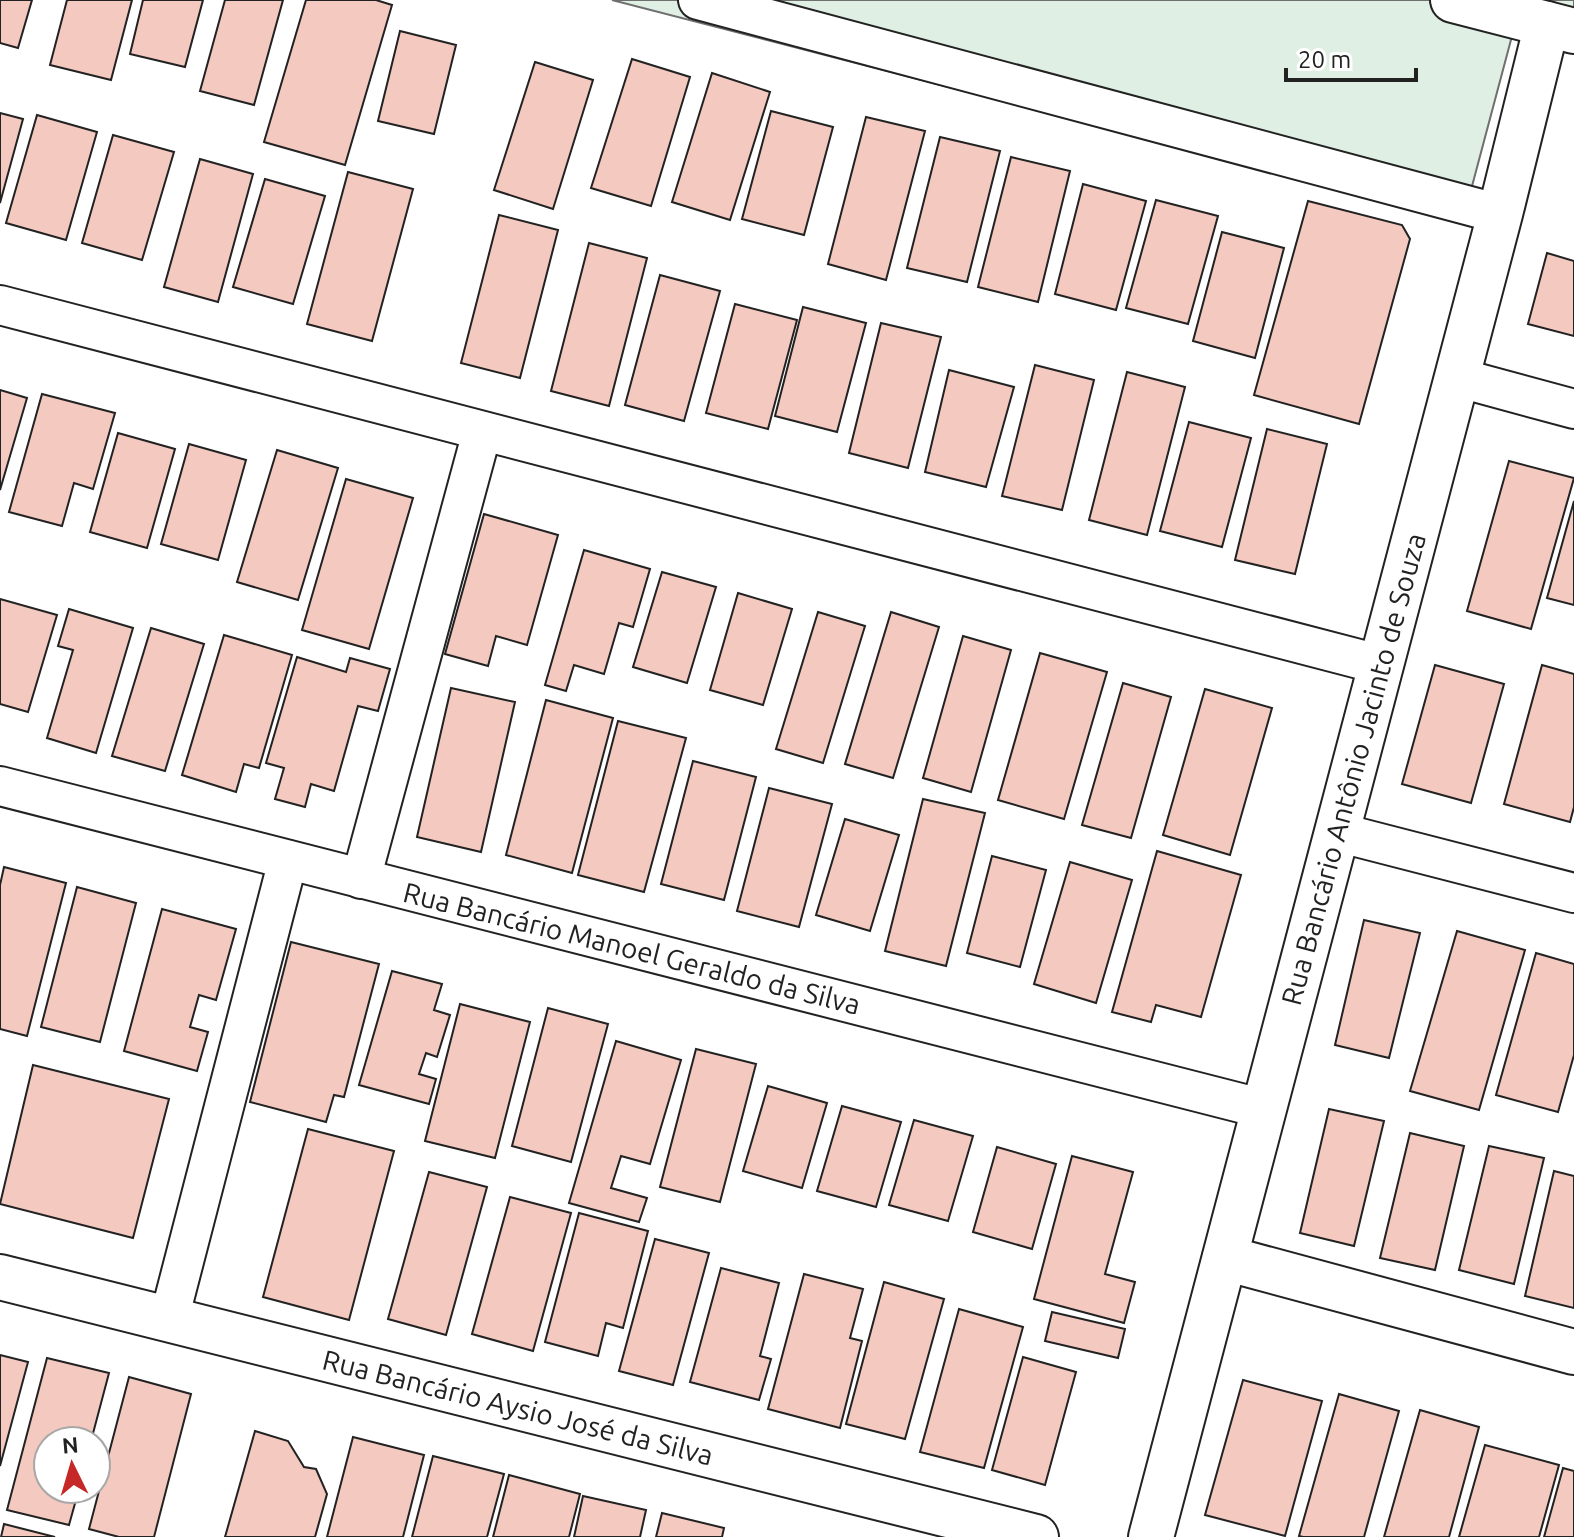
<svg xmlns="http://www.w3.org/2000/svg" width="1574" height="1537" viewBox="0 0 1574 1537" font-family="Ubuntu,sans-serif">
	<style>
		.green { fill: #e0efe3; stroke: #6f6f6f; stroke-width: 2 }
		.building { fill: #f3c9c0; stroke: #222; stroke-width: 2 }
		.lines { fill: none; stroke-linecap: round; stroke-linejoin: round }
		.minor-casing { stroke: #222; stroke-width: 42 }
		.tertiary-casing { stroke: #222; stroke-width: 48 }
		.secondary-casing { stroke: #222; stroke-width: 48 }
		.minor { stroke: #fff; stroke-width: 38 }
		.tertiary { stroke: #fff; stroke-width: 44 }
		.secondary { stroke: #fff; stroke-width: 44 }
		.labels { text-anchor: middle; dominant-baseline: central; stroke-width: 6; stroke-linejoin: round; paint-order: stroke }
		.street-label { font-size: 28px; fill: #222; stroke: #fff }
	</style>
	<rect width="100%" height="100%" fill="#fff"/>
	<polygon class="green" points="612,0 1574,0 1574,52 1512,36 1463,220"/>
	<g class="building">
		<polygon points="0,0 32,0 18,48 0,43"/>
		<polygon points="67,0 132,0 111,80 50,65"/>
		<polygon points="143,0 203,0 185,67 130,54"/>
		<polygon points="225,0 283,0 254,105 200,91"/>
		<polygon points="306,0 376,0 392,5 345,165 264,142"/>
		<polygon points="400,31 456,45 434,134 378,121"/>
		<polygon points="632,59 690,77 651,206 591,188"/>
		<polygon points="535,62 593,80 553,209 494,190"/>
		<polygon points="712,73 770,92 730,220 672,202"/>
		<polygon points="771,111 833,127 804,235 742,219"/>
		<polygon points="0,113 23,119 0,203"/>
		<polygon points="37,115 97,132 66,240 6,223"/>
		<polygon points="866,117 925,131 886,280 828,264"/>
		<polygon points="113,135 174,152 142,260 82,243"/>
		<polygon points="940,137 1000,151 967,282 907,268"/>
		<polygon points="1011,157 1070,171 1038,302 978,287"/>
		<polygon points="200,159 253,174 218,302 164,287"/>
		<polygon points="348,172 413,189 372,341 307,324"/>
		<polygon points="265,179 325,196 293,304 233,287"/>
		<polygon points="1083,184 1146,201 1116,310 1055,294"/>
		<polygon points="1156,200 1218,216 1188,324 1126,308"/>
		<polygon points="1308,201 1402,225 1410,239 1359,424 1254,395"/>
		<polygon points="499,215 558,230 520,378 461,363"/>
		<polygon points="1222,232 1284,248 1255,358 1193,341"/>
		<polygon points="589,243 647,258 609,406 551,391"/>
		<polygon points="1547,253 1574,261 1574,336 1528,324"/>
		<polygon points="660,275 720,291 684,421 625,405"/>
		<polygon points="735,304 797,320 768,429 706,413"/>
		<polygon points="803,307 866,323 837,432 775,416"/>
		<polygon points="881,323 941,337 908,468 849,453"/>
		<polygon points="1035,365 1094,380 1062,510 1002,496"/>
		<polygon points="949,370 1014,387 986,487 925,472"/>
		<polygon points="1127,372 1185,387 1147,535 1089,520"/>
		<polygon points="0,390 27,398 0,490"/>
		<polygon points="42,394 115,413 93,489 74,483 62,526 9,512"/>
		<polygon points="1189,422 1251,438 1222,547 1160,531"/>
		<polygon points="1267,429 1327,444 1295,574 1235,560"/>
		<polygon points="118,433 175,449 147,548 90,532"/>
		<polygon points="189,444 246,460 218,560 161,544"/>
		<polygon points="277,450 338,468 298,600 237,582"/>
		<polygon points="1509,461 1574,478 1531,629 1467,611"/>
		<polygon points="346,479 413,498 369,649 302,630"/>
		<polygon points="1574,501 1574,605 1547,598"/>
		<polygon points="484,514 558,535 527,645 496,636 488,666 445,654"/>
		<polygon points="584,550 650,569 633,627 619,623 604,674 574,665 566,691 545,685"/>
		<polygon points="662,572 716,587 687,683 633,667"/>
		<polygon points="738,593 792,609 763,705 710,690"/>
		<polygon points="0,599 57,615 28,712 0,704"/>
		<polygon points="69,609 133,628 96,753 47,738 73,650 58,646"/>
		<polygon points="818,612 865,626 823,763 776,749"/>
		<polygon points="891,612 939,627 893,778 845,764"/>
		<polygon points="151,628 204,644 165,771 112,756"/>
		<polygon points="224,635 292,655 259,768 244,764 236,792 182,775"/>
		<polygon points="963,636 1011,650 971,792 923,778"/>
		<polygon points="1040,653 1107,672 1064,819 998,800"/>
		<polygon points="297,657 346,672 350,658 390,669 378,711 358,706 334,791 311,784 305,807 275,799 284,768 266,763"/>
		<polygon points="1435,665 1504,684 1471,803 1402,784"/>
		<polygon points="1542,665 1574,674 1574,807 1570,822 1504,804"/>
		<polygon points="1123,683 1171,697 1131,838 1082,825"/>
		<polygon points="451,688 515,702 481,852 417,837"/>
		<polygon points="1205,689 1272,708 1230,855 1163,835"/>
		<polygon points="546,700 613,718 572,873 506,855"/>
		<polygon points="618,721 686,738 644,892 578,875"/>
		<polygon points="693,761 756,777 724,900 661,884"/>
		<polygon points="769,788 832,804 799,927 737,911"/>
		<polygon points="923,799 985,813 946,966 885,951"/>
		<polygon points="845,819 899,835 870,931 816,915"/>
		<polygon points="1157,851 1241,875 1201,1017 1156,1005 1151,1022 1112,1012"/>
		<polygon points="992,856 1046,870 1020,967 967,953"/>
		<polygon points="1070,862 1132,880 1096,1003 1034,984"/>
		<polygon points="4,867 66,883 27,1036 0,1029 0,885"/>
		<polygon points="77,887 136,903 100,1042 41,1027"/>
		<polygon points="162,909 236,929 216,1000 199,995 190,1027 208,1032 197,1071 124,1051"/>
		<polygon points="1364,920 1420,933 1389,1058 1335,1045"/>
		<polygon points="1457,931 1525,950 1479,1110 1410,1091"/>
		<polygon points="291,942 379,964 344,1097 334,1095 326,1122 250,1102"/>
		<polygon points="1536,953 1574,964 1574,1055 1558,1112 1496,1095"/>
		<polygon points="392,971 442,984 434,1010 450,1015 437,1057 426,1053 419,1074 436,1079 429,1104 359,1085"/>
		<polygon points="460,1004 530,1022 495,1158 425,1141"/>
		<polygon points="548,1008 608,1024 571,1162 512,1146"/>
		<polygon points="616,1041 681,1060 650,1164 621,1156 611,1188 647,1198 639,1222 569,1203"/>
		<polygon points="696,1049 756,1064 720,1202 660,1187"/>
		<polygon points="33,1065 169,1099 133,1238 0,1204"/>
		<polygon points="768,1086 827,1103 802,1188 743,1171"/>
		<polygon points="842,1106 901,1122 876,1207 817,1191"/>
		<polygon points="1329,1109 1384,1121 1354,1246 1300,1233"/>
		<polygon points="914,1120 973,1136 948,1221 889,1205"/>
		<polygon points="308,1129 394,1151 349,1320 263,1297"/>
		<polygon points="1410,1133 1464,1146 1435,1270 1380,1258"/>
		<polygon points="1489,1146 1544,1158 1514,1284 1459,1270"/>
		<polygon points="997,1147 1056,1164 1032,1249 973,1232"/>
		<polygon points="1072,1156 1133,1172 1105,1274 1135,1282 1124,1323 1034,1299"/>
		<polygon points="1554,1171 1574,1176 1574,1308 1525,1296"/>
		<polygon points="429,1172 487,1187 446,1335 388,1319"/>
		<polygon points="510,1197 571,1213 533,1351 472,1334"/>
		<polygon points="579,1213 648,1231 623,1328 606,1323 598,1356 545,1342"/>
		<polygon points="655,1239 709,1253 673,1385 619,1371"/>
		<polygon points="721,1268 779,1283 760,1356 771,1359 759,1400 690,1382"/>
		<polygon points="804,1274 863,1289 850,1338 862,1341 840,1428 768,1409"/>
		<polygon points="884,1282 944,1299 905,1439 846,1424"/>
		<polygon points="959,1309 1023,1327 984,1468 920,1452"/>
		<polygon points="1052,1312 1125,1329 1118,1358 1045,1341"/>
		<polygon points="0,1355 28,1362 0,1466"/>
		<polygon points="1023,1357 1076,1372 1045,1485 992,1470"/>
		<polygon points="47,1358 109,1373 91,1441 48,1441 48,1489 79,1489 69,1525 7,1510"/>
		<polygon points="129,1377 191,1394 154,1537 119,1537 89,1529"/>
		<polygon points="1243,1380 1322,1401 1285,1536 1205,1515"/>
		<polygon points="1339,1394 1399,1411 1364,1537 1303,1537 1299,1536"/>
		<polygon points="1420,1410 1479,1427 1449,1537 1384,1537"/>
		<polygon points="255,1431 288,1441 304,1467 316,1469 327,1494 315,1537 225,1537"/>
		<polygon points="353,1437 424,1455 403,1537 327,1537"/>
		<polygon points="1485,1445 1559,1465 1539,1537 1459,1537"/>
		<polygon points="433,1456 504,1474 487,1537 412,1537"/>
		<polygon points="1563,1468 1574,1471 1574,1537 1544,1537"/>
		<polygon points="509,1475 580,1494 569,1537 493,1537"/>
		<polygon points="583,1496 646,1510 640,1537 574,1537"/>
		<polygon points="662,1513 724,1528 722,1537 656,1537"/>
		<polygon points="4,1524 55,1537 1,1537"/>
	</g>
	<g class="lines">
		<defs>
			<g id="minor">
				<polyline points="698,0 1500,214"/>
				<polyline points="0,305 1382,665"/>
				<polyline points="1456,377 1574,409"/>
				<polyline points="0,786 1264,1109"/>
				<polyline points="1337,832 1574,893"/>
				<polyline points="361,879 482,432"/>
				<polyline points="169,1319 288,860"/>
			</g>
			<g id="tertiary">
				<polyline points="1225,1258 1574,1352"/>
				<polyline points="0,1277 1036,1537"/>
				<polyline points="1151,1537 1500,214 1547,24"/>
			</g>
			<polyline id="secondary" points="1453,0 1574,31"/>
		</defs>
		<use href="#minor" class="minor-casing"/>
		<use href="#tertiary" class="tertiary-casing"/>
		<use href="#secondary" class="secondary-casing"/>
		<use href="#minor" class="minor"/>
		<use href="#tertiary" class="tertiary"/>
		<use href="#secondary" class="secondary"/>
	</g>
	<g class="labels">
		<g class="street-label">
			<text transform="translate(1353 769) rotate(-75)">Rua Bancário Antônio Jacinto de Souza</text>
			<text transform="translate(632 948) rotate(14)">Rua Bancário Manoel Geraldo da Silva</text>
			<text transform="translate(518 1407) rotate(14)">Rua Bancário Aysio José da Silva</text>
		</g>
	</g>
	<g transform="translate(72 1465) rotate(355)"><circle r="38" fill="#ffffff" stroke="#a7a7a7" stroke-width="2"/>
	<path d="M0-6L14 30L0 20L-14 30Z" fill="#c62828"/>
	<text y="-12" font-size="22" font-weight="bold" text-anchor="middle" fill="#222222">N</text>
	</g>
	<path d="M1286 68v12h130v-12" fill="none" stroke="#222222" stroke-width="4"/>
	<text x="1298" y="68" font-size="24" fill="#222222" stroke="#ffffff" stroke-width="6" paint-order="stroke">20 m</text>
</svg>
